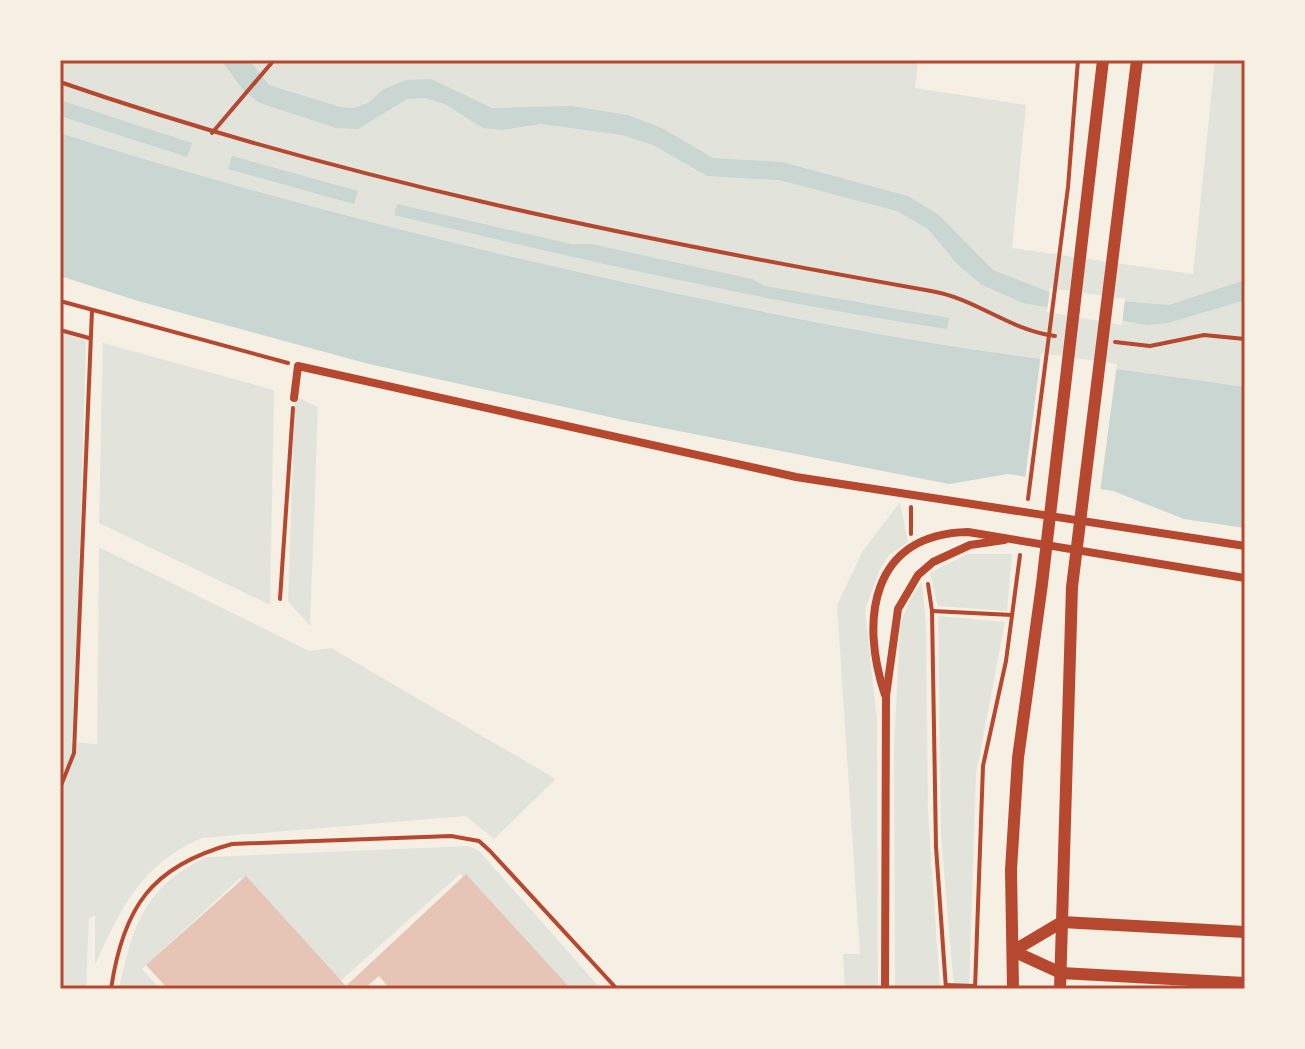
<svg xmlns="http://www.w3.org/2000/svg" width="1305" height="1049" viewBox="0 0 1305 1049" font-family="'Source Sans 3',sans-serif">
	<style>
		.green { fill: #e2e4dc }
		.water { fill: #c9d6d2 }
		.pier { fill: #f6efe4 }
		.building { fill: #e6c5b7 }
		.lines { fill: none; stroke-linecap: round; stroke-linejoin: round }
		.path { stroke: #b5482f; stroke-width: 4 }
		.service { stroke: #b5482f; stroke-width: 4 }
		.minor { stroke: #b5482f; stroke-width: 8 }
		.secondary { stroke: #b5482f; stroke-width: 12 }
		.neatline { fill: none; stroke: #b5482f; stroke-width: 3 }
	</style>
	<rect width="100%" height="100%" fill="#f6efe4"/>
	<g class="green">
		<path d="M 60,60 L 918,60 L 915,88 L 1026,105 L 1012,248 L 1193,274 L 1215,60 L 1245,60 L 1245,387 C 1111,367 974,353 841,327 C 577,276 316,214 60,133 Z"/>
		<path d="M 60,332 L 86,341 L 75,716 L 71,742 L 97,744 L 99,547 L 309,651 L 331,648 L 556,779 L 494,839 L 466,816 L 202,838 C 141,864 121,908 95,965 L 95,916 L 89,918 L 86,989 L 60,989 Z"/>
		<polygon points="103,343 274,390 270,605 99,523"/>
		<polygon points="295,396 318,407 310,626 288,601"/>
		<polygon points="900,502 908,542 889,555 880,569 865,610 877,720 878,989 845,989 843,954 860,954 837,605 863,551"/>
		<polygon points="967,554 1012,554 1007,611 938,606 930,573"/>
		<polygon points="922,582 926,625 928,812 940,989 895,989 894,748 900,625 912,595"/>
		<polygon points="938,616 1005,622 976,774 969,989 954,989 941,835"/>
		<path d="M 469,846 L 480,852 L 601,989 L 569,989 L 460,874 L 337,984 L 240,878 L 142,969 L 160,989 L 119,989 C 133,926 144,886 207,857 Z"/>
	</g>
	<g class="water">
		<polygon points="221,60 249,60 269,85 340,107 354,108 368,103 384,89 406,80 431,79 492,108 572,106 628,115 664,129 713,158 782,162 908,196 939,215 993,270 1059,296 1169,305 1245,280 1245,300 1168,323 1147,325 1023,303 982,285 957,264 928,229 897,211 779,180 707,176 653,145 622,135 541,124 502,130 483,128 445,104 425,98 407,99 358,129 336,128 260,103 244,91"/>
		<polygon points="60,100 192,143 187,157 60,116"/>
		<path d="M 60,133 C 316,214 577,276 841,327 C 974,353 1111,367 1245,387 L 1245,528 L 1184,519 L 1113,491 L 1008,474 L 949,484 L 628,421 L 369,364 L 138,301 L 60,276 Z"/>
		<polygon points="232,156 358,191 354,204 228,169"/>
		<path d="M 397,204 L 571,244 L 591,244 L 752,279 L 765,286 L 949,318 L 947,329 C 760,301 578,259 394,215 Z"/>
	</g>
	<g class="pier">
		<polygon points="1050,288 1125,299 1122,325 1047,312"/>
		<polygon points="1041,353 1117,364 1100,493 1025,480"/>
	</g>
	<polygon class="building" points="466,874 571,989 390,989 379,976 364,989 168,989 146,965 246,876 346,986"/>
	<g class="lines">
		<g class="path">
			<path d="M 60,82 C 343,180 636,239 931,291 C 975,298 1011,331 1055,336"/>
			<polyline points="212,133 274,60"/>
			<polyline points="60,301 288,363"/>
			<polyline points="60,330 89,338"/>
			<polyline points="1115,342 1150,346 1204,335 1245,339"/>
			<polyline points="1028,499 1068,187 1078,60"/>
			<polyline points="911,507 911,534"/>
			<polyline points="928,584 932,611 936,847 946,989"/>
			<polyline points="280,599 293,408"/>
			<polyline points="932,611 1012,615"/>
			<polyline points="60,788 74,753 92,310"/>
			<polyline points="946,985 975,986"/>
			<polyline points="975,989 983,766 1006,661 1020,555"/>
		</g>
		<path class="service" d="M 111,989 C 123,908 151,866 232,844 L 451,836 L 479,841 L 490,851 L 617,989"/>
		<g class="minor">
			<polyline points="294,398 298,366 796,477 1245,546"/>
			<path d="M 885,695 C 860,621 870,534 968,532 L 1245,578"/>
			<polyline points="885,989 886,696 898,609 918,575 933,562 970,545 1004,540"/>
		</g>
		<g class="secondary">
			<polyline points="1013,951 1062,922 1245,932"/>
			<polyline points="1013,951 1061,973 1245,983"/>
			<polyline points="1013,989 1011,870 1018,758 1042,584 1103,60"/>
			<polyline points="1060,989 1072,587 1137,60"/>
		</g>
	</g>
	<rect width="1305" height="1049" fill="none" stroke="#f6efe4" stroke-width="124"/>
	<rect x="62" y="62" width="1181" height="925" class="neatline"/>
</svg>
